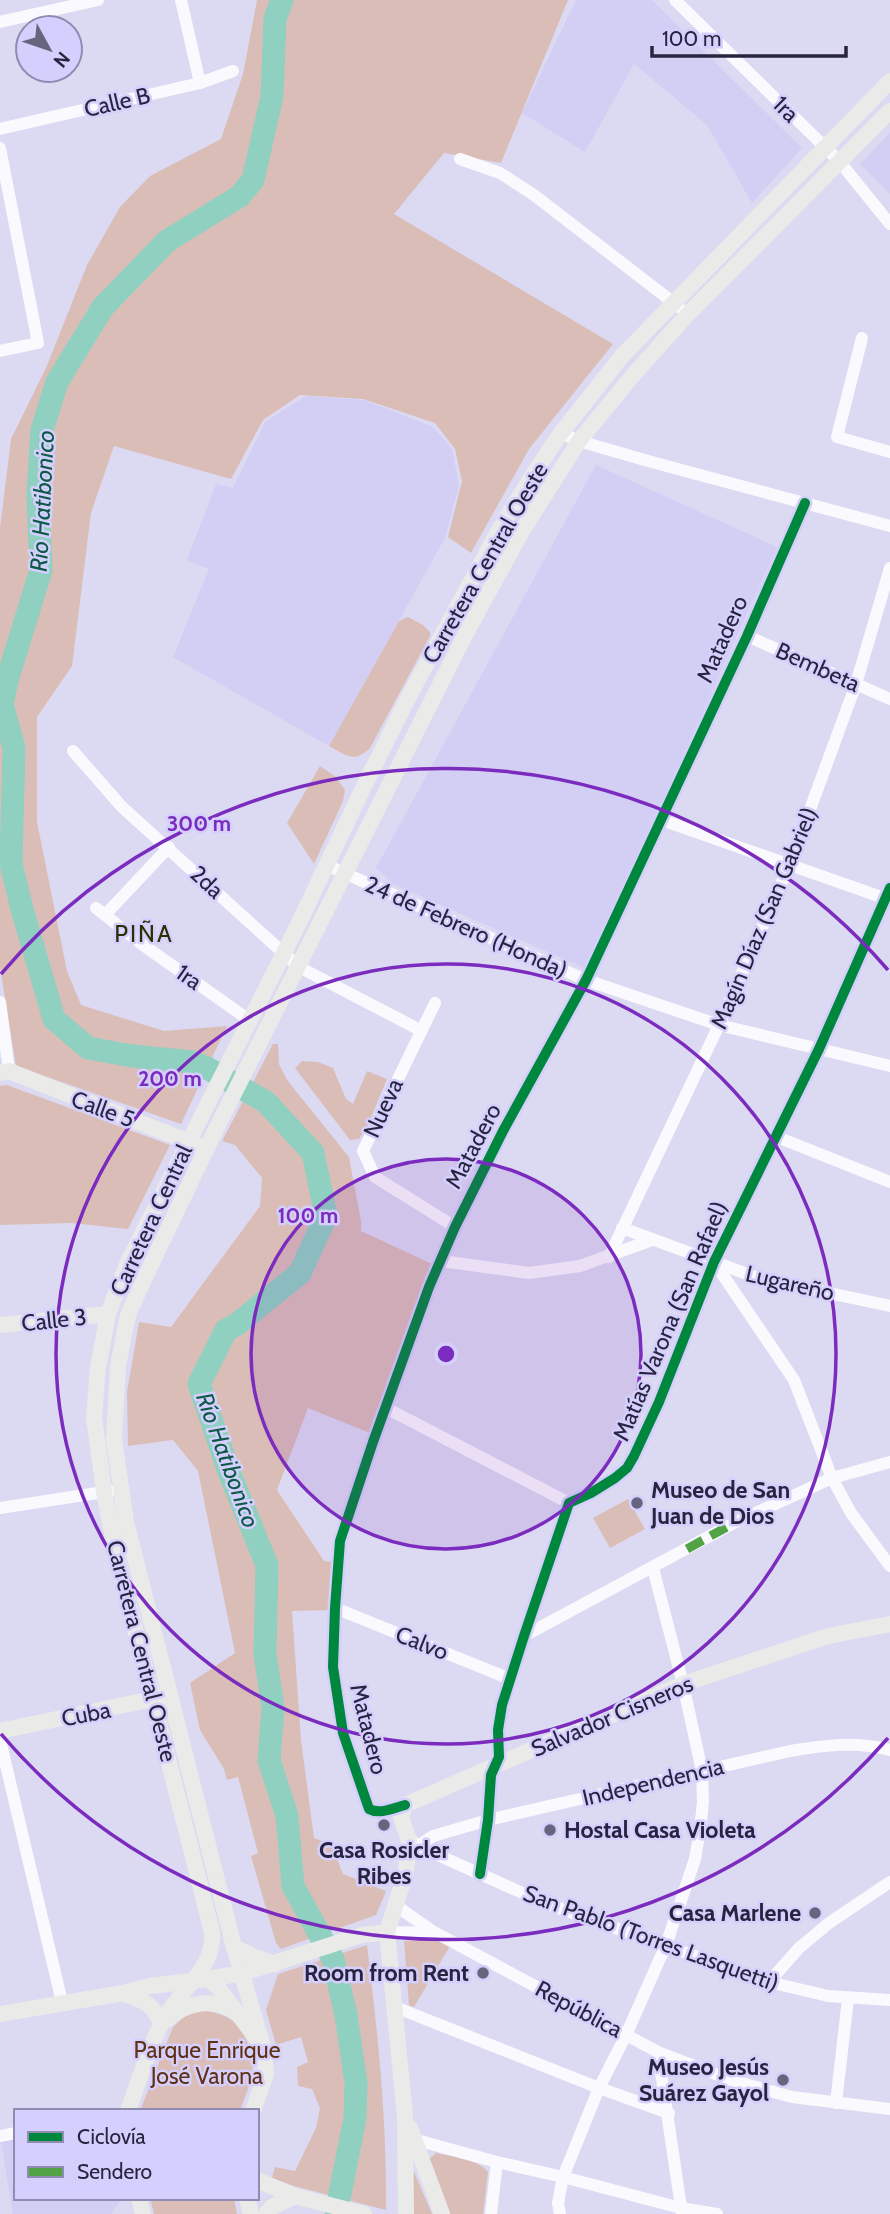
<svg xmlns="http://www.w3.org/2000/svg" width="890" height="2214" viewBox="0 0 890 2214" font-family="Cabin,sans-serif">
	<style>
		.built { fill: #d2cef4 }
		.green { fill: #dbbdb8 }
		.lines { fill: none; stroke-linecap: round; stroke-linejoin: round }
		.river { stroke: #8fd0c1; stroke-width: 23 }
		.minor { stroke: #faf9fd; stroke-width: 12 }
		.major { stroke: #eaebe9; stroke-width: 16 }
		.quiet { stroke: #51a346; stroke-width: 9; stroke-dasharray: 18 9; stroke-linecap: butt }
		.cycleway-casing { stroke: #d4cffc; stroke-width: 15 }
		.cycleway { stroke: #00873e; stroke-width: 10 }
		.ring { fill: none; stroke: #7b2cbf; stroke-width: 3.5 }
		.poi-dot { fill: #67647e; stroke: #d4cffc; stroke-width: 2.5 }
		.labels { text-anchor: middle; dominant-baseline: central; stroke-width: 5; stroke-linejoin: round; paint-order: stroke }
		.street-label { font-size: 23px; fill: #282440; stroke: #d4cffc }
		.poi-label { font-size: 23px; font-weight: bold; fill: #282440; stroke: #d4cffc; text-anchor: end }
		.park-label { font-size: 23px; fill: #603114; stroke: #d4cffc }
		.water-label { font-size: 24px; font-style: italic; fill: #0d5a46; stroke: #d4cffc }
		.neighbourhood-label { font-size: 24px; letter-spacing: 2px; fill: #2e2e03; stroke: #d4cffc }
		.centre { fill: #7b2cbf; stroke: #d4cffc; stroke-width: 3.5 }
		.ring-label { font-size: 21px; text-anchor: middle; font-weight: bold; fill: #7b2cbf; stroke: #d4cffc; stroke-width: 5; stroke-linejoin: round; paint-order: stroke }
	</style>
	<rect width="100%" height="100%" fill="#dcdaf2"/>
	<g class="built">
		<polygon points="576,0 652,0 802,148 752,203 707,125 634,64 585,152 522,113"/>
		<polygon points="890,133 890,194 860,164"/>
		<polygon points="306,396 364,400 433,427 452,449 459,486 445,538 329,746 173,657 209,569 187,560 216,484 233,488 265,422"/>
		<polygon points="596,465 777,547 587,969 395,885 376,868"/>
		<polygon points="16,2139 16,2198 120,2198 120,2201 111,2214 13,2214 1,2141"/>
	</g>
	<g class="green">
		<polygon points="257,0 568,0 501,163 444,153 394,214 613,344 529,449 471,553 448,537 462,481 455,449 435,423 363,399 300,395 263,420 231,479 114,446 91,513 72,666 37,717 37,822 67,971 81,1005 164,1031 227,1026 181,1124 16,1066 0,967 0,528 11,439 46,368 87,265 120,207 150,176 221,139 243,74"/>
		<path d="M 408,617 L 423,625 L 430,632 L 430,636 L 370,748 C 354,764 346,755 329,746 L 399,621 Z"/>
		<polygon points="320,766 336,777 345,790 343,801 314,864 287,823"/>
		<polygon points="273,1044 278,1044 279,1064 287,1080 349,1157 361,1221 361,1231 434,1265 370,1433 308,1408 277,1490 324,1561 334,1562 332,1610 292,1611 301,1740 314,1838 331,1844 343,1874 386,1891 376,1915 281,1949 276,1943 251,1856 258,1853 238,1777 227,1780 224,1769 200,1730 190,1683 235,1653 198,1471 173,1440 128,1446 127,1392 139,1322 171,1327 260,1206 262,1178 235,1145 222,1141"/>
		<polygon points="302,1061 318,1062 333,1068 346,1099 353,1104 367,1071 387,1079 368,1125 359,1139 350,1140 295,1068"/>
		<polygon points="7,1085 170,1145 128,1229 71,1223 0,1225 0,1086"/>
		<polygon points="628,1499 645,1529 610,1548 593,1518"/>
		<polygon points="437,1939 450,1946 414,2007 409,2005 404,1941"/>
		<path d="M 367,1945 C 378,2034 387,2121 386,2210 L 294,2186 L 272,2178 L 275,2167 L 295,2171 L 316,2128 L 320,2108 L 312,2089 L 298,2086 L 297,2067 L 308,2062 L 301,2037 L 276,2045 L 266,2010 L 278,1974 Z"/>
		<path d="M 204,2010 C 213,2012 222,2014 230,2019 C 245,2028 255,2056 252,2074 C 250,2086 244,2099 240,2111 L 140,2111 L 173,2027 L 186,2015 Z"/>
		<path d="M 436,2153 C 452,2157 478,2159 488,2172 L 483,2214 L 448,2214 L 428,2160 Z"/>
		<polygon points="411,2165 432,2214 412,2214"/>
		<polygon points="150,2198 234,2198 237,2214 154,2214"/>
	</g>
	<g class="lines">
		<polyline class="river" points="282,0 275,19 272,96 253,180 240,196 167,241 103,307 57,382 42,430 38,495 41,570 8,677 2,704 14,748 11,864 22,909 54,1019 88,1048 132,1056 193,1062 207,1068 266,1102 313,1153 326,1216 300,1273 236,1325 226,1330 199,1384 229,1472 267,1565 265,1654 273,1708 269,1760 287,1816 293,1886 333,1959 346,2015 356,2083 355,2118 336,2214"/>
		<g class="minor">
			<polyline points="181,0 200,83"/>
			<polyline points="675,0 839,161 890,224"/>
			<polyline points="0,22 98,0"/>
			<polyline points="0,129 200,83 233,71"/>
			<polyline points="0,148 38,343 0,351"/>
			<polyline points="460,159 500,173 534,195 679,307"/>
			<polyline points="862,338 837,437 890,452"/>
			<polyline points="561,433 579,441 648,461 890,526"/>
			<polyline points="747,636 890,699"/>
			<polyline points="73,751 122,807 299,967 420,1030"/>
			<polyline points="662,820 890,900"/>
			<polyline points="326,865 586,980 719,1025 890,1066"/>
			<polyline points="96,908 143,945 249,1020"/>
			<polyline points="105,915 169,847"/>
			<polyline points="0,1002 9,1071"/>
			<polyline points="435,1003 363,1151 375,1177 455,1227"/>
			<polyline points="777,1137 890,1182"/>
			<polyline points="622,1228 758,1278 890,1306"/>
			<polyline points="609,1257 719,1025 790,864 856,684 890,568"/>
			<polyline points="441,1261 529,1273 580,1266 652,1240"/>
			<polyline points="714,1262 794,1380 832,1478 851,1513 890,1566"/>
			<polyline points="386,1408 569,1503"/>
			<polyline points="0,1508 110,1491"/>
			<polyline points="335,1608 510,1679"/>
			<polyline points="524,1636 734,1523 832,1478 890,1462"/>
			<polyline points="0,1740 62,2002"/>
			<path d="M 405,1805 C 393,1808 380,1815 369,1809 L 343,1733 L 333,1667 L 335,1608 L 340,1541 L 373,1442 L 429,1287 L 455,1227 L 503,1131 L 586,980 L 747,636 L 805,503"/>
			<polyline points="407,1834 413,1842 440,1856 547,1904 769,1982 828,1996 890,2000"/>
			<path d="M 417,1850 L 420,1845 L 433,1836 L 488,1820 L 790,1751 C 825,1745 856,1741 890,1750"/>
			<polyline points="480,1874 488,1820 491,1775 499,1757 498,1730 502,1705 524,1636 569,1503 591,1493 615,1478 627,1468 634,1456 659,1402 714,1262 819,1049 890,888"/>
			<polyline points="395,1905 435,1933"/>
			<polyline points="387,1932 436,1933 658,2052 734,2081 792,2097 890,2109"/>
			<polyline points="769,1982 799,1948 829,1923 890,1882"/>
			<polyline points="395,2007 599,2088 669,2113"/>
			<polyline points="658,2052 682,2214"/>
			<polyline points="836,2103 848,1999"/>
			<polyline points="0,2136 16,2133"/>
			<polyline points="409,2138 497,2162 563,2177 681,2208 717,2214"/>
			<polyline points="491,2214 497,2162"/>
			<polyline points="560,2214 558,2203 563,2177 599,2088 626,2035 666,1945 695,1859 700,1830 703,1802 702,1771 683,1684 653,1568"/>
		</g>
		<g class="major">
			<polyline points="0,1073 9,1071 197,1145"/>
			<polyline points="0,1325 108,1314"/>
			<polyline points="0,1731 162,1697"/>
			<polyline points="234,1947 255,1957 275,1964"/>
			<polyline points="208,1979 217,1986 257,2039"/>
			<path d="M 123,1993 C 143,2002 154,2002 161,2025"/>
			<polyline points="0,2014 123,1993 150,1986 208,1979 243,1973 362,1935 387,1932"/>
			<path d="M 168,2019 C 187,2002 215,1997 236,2013"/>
			<path d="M 128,2111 C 138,2082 148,2052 161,2024 C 177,1991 215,1971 212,1932 L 118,1562 L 104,1492 L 94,1417 L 98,1368 L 108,1314 L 127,1264 L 297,927 L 367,780 L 407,700 L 499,530 L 538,467 L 561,433 L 622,356 L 890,81"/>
			<polyline points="253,2111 266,2074 264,2050 234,1947 126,1522 114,1439 118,1366 128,1315 147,1273 213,1135 464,637 522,531 579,441 634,374 688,314 890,111"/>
			<polyline points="410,2128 442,2214"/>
			<polyline points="257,2180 295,2196 364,2214"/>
			<polyline points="139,2198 143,2214"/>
			<polyline points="247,2198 251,2214"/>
			<polyline points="266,2214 272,2207 295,2196"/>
			<polyline points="406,2214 405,2116 387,1932 406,1872 409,1841 401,1817 405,1805 683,1684 828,1636 890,1624"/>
		</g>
		<polyline class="quiet" points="687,1549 734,1523"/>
		<defs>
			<g id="cycleway">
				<path d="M 405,1805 C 393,1808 380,1815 369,1809 L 343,1733 L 333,1667 L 335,1608 L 340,1541 L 373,1442 L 429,1287 L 455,1227 L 503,1131 L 586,980 L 747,636 L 805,503"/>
				<polyline points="480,1874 488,1820 491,1775 499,1757 498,1730 502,1705 524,1636 569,1503 591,1493 615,1478 627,1468 634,1456 659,1402 714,1262 819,1049 890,888"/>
			</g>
		</defs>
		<use href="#cycleway" class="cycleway-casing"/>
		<use href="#cycleway" class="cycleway"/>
	</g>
	<circle cx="446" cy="1354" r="195" fill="#7b2cbf" fill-opacity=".12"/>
	<g class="ring">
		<circle cx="446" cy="1354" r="195"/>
		<circle cx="446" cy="1354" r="390"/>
		<path d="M888 1738A585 585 0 0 1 1 1734M1 974A585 585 0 0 1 888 970"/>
	</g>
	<g class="poi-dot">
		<circle cx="637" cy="1503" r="7"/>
		<circle cx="384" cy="1825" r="7"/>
		<circle cx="550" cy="1830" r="7"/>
		<circle cx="815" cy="1913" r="7"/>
		<circle cx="483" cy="1973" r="7"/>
		<circle cx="783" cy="2080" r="7"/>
	</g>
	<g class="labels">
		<g class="street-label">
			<text transform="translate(117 102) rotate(-13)">Calle B</text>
			<text transform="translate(786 109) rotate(45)">1ra</text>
			<text transform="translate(485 563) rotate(-60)">Carretera Central Oeste</text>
			<text transform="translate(722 639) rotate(-66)">Matadero</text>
			<text transform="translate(818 667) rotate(24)">Bembeta</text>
			<text transform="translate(207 882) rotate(43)">2da</text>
			<text transform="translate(764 918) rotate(-67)">Magín Díaz (San Gabriel)</text>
			<text transform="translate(466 927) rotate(24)">24 de Febrero (Honda)</text>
			<text transform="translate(189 977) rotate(35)">1ra</text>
			<text transform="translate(383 1108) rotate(-65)">Nueva</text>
			<text transform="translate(103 1109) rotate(20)">Calle 5</text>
			<text transform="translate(473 1146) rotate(-62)">Matadero</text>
			<text transform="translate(151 1220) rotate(-65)">Carretera Central</text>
			<text transform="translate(790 1283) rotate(13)">Lugareño</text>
			<text transform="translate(54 1320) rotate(-6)">Calle 3</text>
			<text transform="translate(670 1321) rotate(-67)">Matías Varona (San Rafael)</text>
			<text transform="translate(422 1643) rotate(22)">Calvo</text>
			<text transform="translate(142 1651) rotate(76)">Carretera Central Oeste</text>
			<text transform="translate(86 1714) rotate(-11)">Cuba</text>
			<text transform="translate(612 1716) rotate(-23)">Salvador Cisneros</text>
			<text transform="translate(369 1729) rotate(76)">Matadero</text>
			<text transform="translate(653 1782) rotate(-13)">Independencia</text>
			<text transform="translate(651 1938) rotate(20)">San Pablo (Torres Lasquetti)</text>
			<text transform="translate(579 2009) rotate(28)">República</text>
		</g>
		<g class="poi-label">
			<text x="651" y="1490" text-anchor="start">Museo de San<tspan x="651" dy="26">Juan de Dios</tspan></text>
			<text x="564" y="1830" text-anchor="start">Hostal Casa Violeta</text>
			<text x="384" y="1850" text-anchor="middle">Casa Rosicler<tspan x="384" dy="26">Ribes</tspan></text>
			<text x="801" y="1913">Casa Marlene</text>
			<text x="469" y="1973">Room from Rent</text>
			<text x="769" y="2067">Museo Jesús<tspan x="769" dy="26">Suárez Gayol</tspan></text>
		</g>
		<g class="park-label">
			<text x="207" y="2050">Parque Enrique<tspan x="207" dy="26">José Varona</tspan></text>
		</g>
		<g class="water-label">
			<text transform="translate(42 501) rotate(-87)">Río Hatibonico</text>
			<text transform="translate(228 1460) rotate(70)">Río Hatibonico</text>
		</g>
		<g class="neighbourhood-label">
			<text x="144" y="933">PIÑA</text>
		</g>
	</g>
	<circle cx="446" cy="1354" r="10" class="centre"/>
	<g class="ring-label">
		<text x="199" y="831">300 m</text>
		<text x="170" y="1086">200 m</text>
		<text x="308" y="1223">100 m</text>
	</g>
	<rect x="14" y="2109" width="245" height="91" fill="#d4cffc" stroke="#8f8bb1" stroke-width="2"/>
	<rect x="28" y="2132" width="35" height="10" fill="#00873e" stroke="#8f8bb1" stroke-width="2"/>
	<text x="77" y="2144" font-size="21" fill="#282440">Ciclovía</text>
	<rect x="28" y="2167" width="35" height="10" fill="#51a346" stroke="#8f8bb1" stroke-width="2"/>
	<text x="77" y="2179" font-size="21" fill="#282440">Sendero</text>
	<g transform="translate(49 49) rotate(130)"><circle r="33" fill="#d4cffc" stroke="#8f8bb1" stroke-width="2"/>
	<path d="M0-5L12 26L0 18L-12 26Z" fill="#67647e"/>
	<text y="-10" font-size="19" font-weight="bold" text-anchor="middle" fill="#282440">N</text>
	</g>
	<path d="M652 46v10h194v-10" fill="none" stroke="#282440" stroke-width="3.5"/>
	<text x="662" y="46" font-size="21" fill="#282440" stroke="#d4cffc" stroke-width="5" paint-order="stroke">100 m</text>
</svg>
